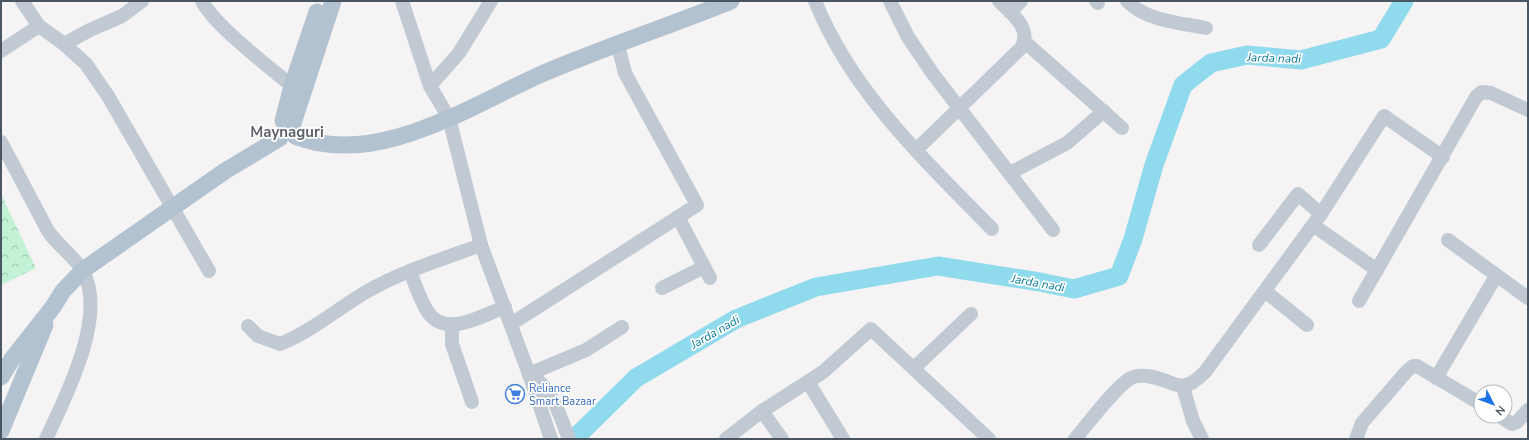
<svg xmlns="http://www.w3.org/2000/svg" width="1529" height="440" viewBox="0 0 1529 440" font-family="'Nunito Sans',sans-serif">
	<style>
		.park { fill: url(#park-crowns) }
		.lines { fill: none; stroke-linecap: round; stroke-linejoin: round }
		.river { stroke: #90daee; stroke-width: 19 }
		.minor { stroke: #c1cad2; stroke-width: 14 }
		.major { stroke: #b3c2d1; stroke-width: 17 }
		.labels { text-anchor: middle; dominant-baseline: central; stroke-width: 3.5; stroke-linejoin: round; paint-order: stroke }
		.shop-label { font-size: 11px; fill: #366cbe; stroke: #fff; text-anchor: start }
		.water-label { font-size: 12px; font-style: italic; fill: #0c7c9b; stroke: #fff }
		.district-label { font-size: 15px; font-weight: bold; fill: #5f6368; stroke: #fff }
	</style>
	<defs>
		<pattern id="park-crowns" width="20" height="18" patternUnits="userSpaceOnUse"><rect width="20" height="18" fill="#c3f1d5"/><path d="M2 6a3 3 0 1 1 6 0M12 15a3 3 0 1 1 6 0" fill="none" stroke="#a0c6b0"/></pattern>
	</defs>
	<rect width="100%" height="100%" fill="#f5f3f3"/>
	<polygon class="park" points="1,194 36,268 1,285"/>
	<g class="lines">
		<polyline class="river" points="574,439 636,378 736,319 816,287 938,266 1040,282 1074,289 1119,276 1133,239 1154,165 1183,85 1211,63 1247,55 1301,60 1381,39 1404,1"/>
		<g class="minor">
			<polyline points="22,1 39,26 64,44 90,30 122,16 142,1"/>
			<path d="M 202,1 C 214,25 269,67 292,86"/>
			<polyline points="402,1 430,86 449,118 481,245 529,374 551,439"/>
			<path d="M 815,1 C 852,93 925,160 992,229"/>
			<polyline points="890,1 908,37 933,74 1053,230"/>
			<polyline points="1096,1 1098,3"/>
			<path d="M 1127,1 C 1146,21 1181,23 1206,28"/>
			<polyline points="1010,12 1021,1"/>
			<polyline points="1025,42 1122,128"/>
			<polyline points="64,44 86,64 108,96 209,271"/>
			<polyline points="1,51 39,26"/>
			<polyline points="430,86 459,53 491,1"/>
			<path d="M 1,142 L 48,231 C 58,246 74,256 82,270 C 109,314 65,398 46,439"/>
			<path d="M 916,150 L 1021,48 C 1033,29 1011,13 999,1"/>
			<polyline points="1010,173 1067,143 1104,111"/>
			<polyline points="678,217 710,278"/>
			<polyline points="1313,225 1377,270"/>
			<polyline points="1448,240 1528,298"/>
			<polyline points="1259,245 1298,194 1321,214"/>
			<path d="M 410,271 C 415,284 419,297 426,309 C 443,340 481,316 505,307"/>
			<polyline points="662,288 704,267"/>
			<polyline points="1265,291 1307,325"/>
			<polyline points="1359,301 1476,97 1482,92 1491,93 1528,110"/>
			<polyline points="452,324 452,344 472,402"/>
			<polyline points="511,324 697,205 625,73 618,45"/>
			<path d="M 248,326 L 258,336 L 280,344 C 311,332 337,309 366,292 C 401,272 442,259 481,245"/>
			<polyline points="914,368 971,314"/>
			<polyline points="529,374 586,350 622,327"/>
			<path d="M 529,374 C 554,389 559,414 569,439"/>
			<polyline points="1436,378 1496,276"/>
			<polyline points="808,382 843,439"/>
			<polyline points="1183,387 1193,421 1202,439"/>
			<polyline points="762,411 782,439"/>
			<polyline points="1499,416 1512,424 1517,422 1528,410"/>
			<polyline points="726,439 762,411 823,372 871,329 989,439"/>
			<path d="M 1075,439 C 1087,425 1118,383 1133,377 C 1138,375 1143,376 1148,376 C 1178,381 1180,397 1205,372 L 1321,214 L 1384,116 L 1443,157"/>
			<polyline points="1356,439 1362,423 1406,372 1413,366 1417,366 1481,404"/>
		</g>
		<g class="major">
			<polyline points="283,121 292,86 317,12"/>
			<polyline points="293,123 333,1"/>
			<path d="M 295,136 C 377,169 471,105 544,73 C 605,47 669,26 731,1"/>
			<polyline points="1,377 12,359 53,307 63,291 83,270 225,171 280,138"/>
			<polyline points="1,431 45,325"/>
		</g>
	</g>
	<defs>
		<symbol id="supermarket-ring" viewBox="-11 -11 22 22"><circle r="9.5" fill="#fff" stroke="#3f7fe0" stroke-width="1.5"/><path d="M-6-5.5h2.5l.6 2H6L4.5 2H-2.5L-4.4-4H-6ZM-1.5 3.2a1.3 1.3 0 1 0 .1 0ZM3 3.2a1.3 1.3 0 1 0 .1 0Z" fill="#3f7fe0"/></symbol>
	</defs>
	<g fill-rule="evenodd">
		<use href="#supermarket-ring" x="504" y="383" width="22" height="22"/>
	</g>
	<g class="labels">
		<g class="shop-label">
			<text x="529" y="388">Reliance<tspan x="529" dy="13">Smart Bazaar</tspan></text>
		</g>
		<g class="water-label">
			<text transform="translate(1274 58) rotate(2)">Jarda nadi</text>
			<text transform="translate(1038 283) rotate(10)">Jarda nadi</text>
			<text transform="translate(715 332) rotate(-30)">Jarda nadi</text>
		</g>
		<g class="district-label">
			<text x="287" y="132">Maynaguri</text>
		</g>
	</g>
	<rect width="1529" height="440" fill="none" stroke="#4a5661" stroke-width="4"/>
	<g transform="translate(1493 404) rotate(132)"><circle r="19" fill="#ffffff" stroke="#b7bbc0"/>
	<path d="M0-3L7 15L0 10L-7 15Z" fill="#1a73e8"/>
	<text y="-6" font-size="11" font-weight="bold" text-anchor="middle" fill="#4a5661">N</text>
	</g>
</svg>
